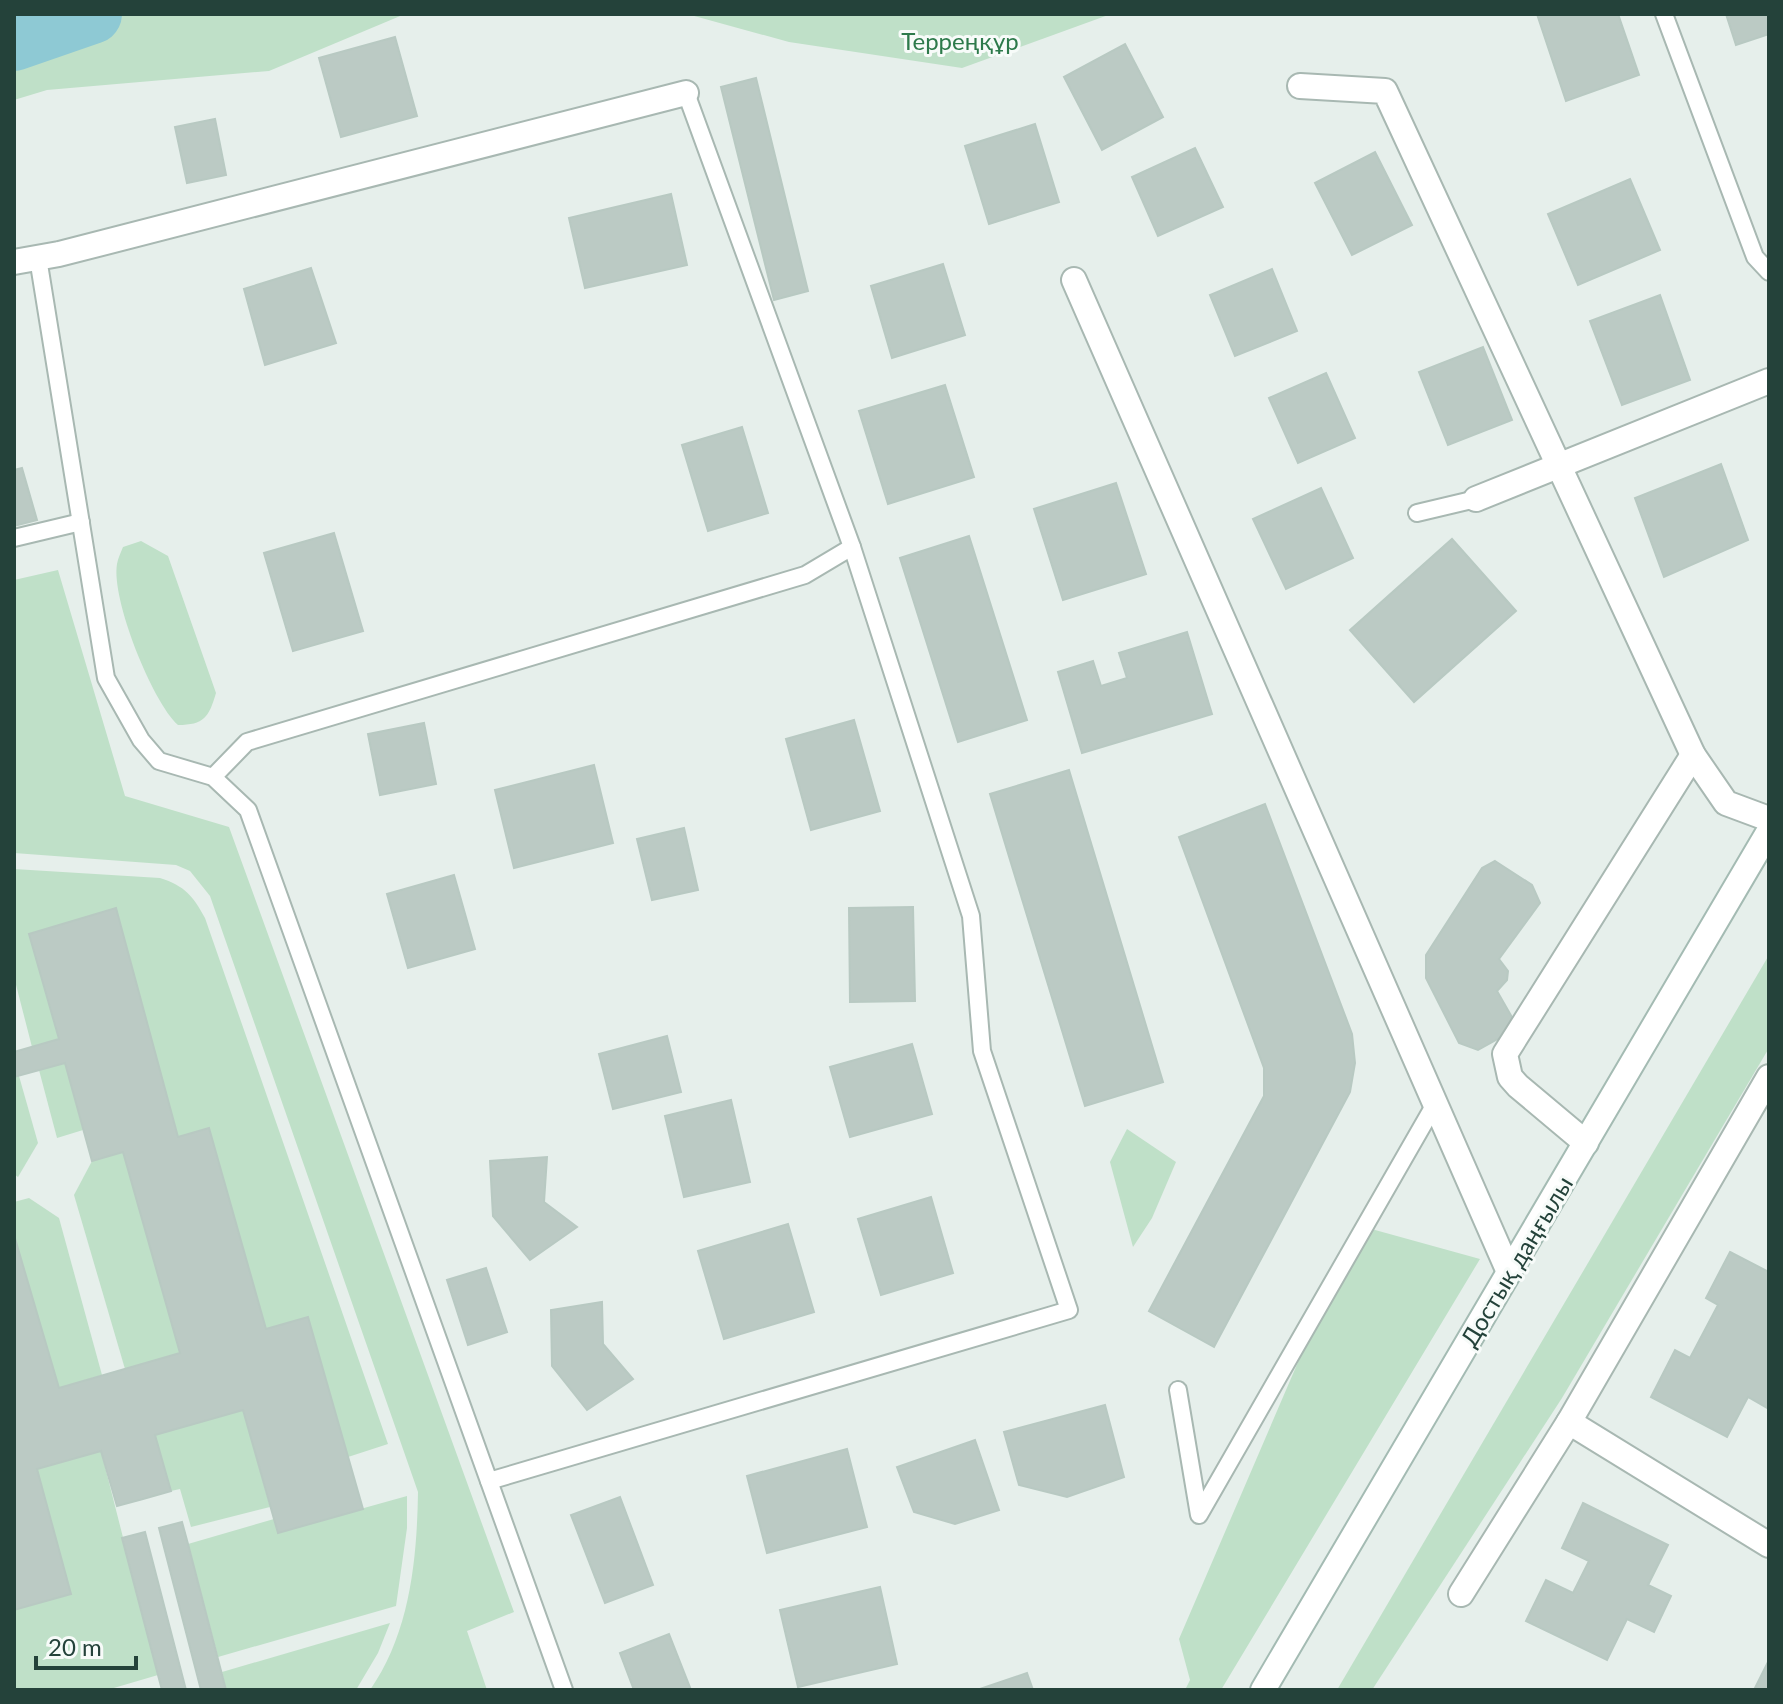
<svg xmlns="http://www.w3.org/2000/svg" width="1783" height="1704" viewBox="0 0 1783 1704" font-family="Lato,sans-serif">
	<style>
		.green { fill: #bfe0c8 }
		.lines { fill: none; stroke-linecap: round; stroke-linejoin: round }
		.river { stroke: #8ec9d4; stroke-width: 60 }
		.building { fill: #bbcac4; stroke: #b8c9c2; stroke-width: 2 }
		.lane-casing { stroke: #a8b8b2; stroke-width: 20 }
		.street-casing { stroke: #a8b8b2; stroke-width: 28 }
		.secondary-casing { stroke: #a4bbb3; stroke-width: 28 }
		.lane { stroke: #fff; stroke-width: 16 }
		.street { stroke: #fff; stroke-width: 24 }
		.secondary { stroke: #fff; stroke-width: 24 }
		.labels { text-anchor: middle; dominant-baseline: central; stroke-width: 6; stroke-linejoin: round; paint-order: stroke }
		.park-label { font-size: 24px; fill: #2d7a4b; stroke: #f7fbf9 }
		.street-label { font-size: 24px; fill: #24423a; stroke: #f7fbf9 }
	</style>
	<rect width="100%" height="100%" fill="#e6efeb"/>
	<g class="green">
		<polygon points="14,14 405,14 269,71 47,90 14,100"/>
		<polygon points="687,14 1111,14 962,68 789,42"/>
		<path d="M 141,541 L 168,556 L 216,693 C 209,717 204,725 178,725 C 152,701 111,599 117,564 C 118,558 121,552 123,547 Z"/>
		<path d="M 58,570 L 125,796 L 229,827 L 514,1612 L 467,1631 L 487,1690 L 370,1690 C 410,1633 417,1559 418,1492 L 210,896 L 190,871 L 176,865 L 14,853 L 14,580 Z"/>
		<path d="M 14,869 L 160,878 C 185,886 193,896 205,918 L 388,1444 L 348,1457 L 308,1317 L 266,1329 L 209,1129 L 178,1137 L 116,908 L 30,934 L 59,1039 L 32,1047 L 14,977 Z"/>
		<polygon points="1769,955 1769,1048 1562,1398 1372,1690 1337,1690"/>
		<polygon points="65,1063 83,1130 57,1138 39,1070"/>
		<polygon points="19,1076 38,1143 18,1177 14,1174 14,1077"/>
		<polygon points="1127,1129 1176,1162 1152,1218 1133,1247 1110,1162"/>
		<polygon points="123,1152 180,1353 125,1369 74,1195 92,1161"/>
		<polygon points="29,1198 59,1218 102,1375 59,1388 14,1235 14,1202"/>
		<polygon points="1357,1225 1480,1259 1221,1690 1185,1690 1190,1680 1179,1639"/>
		<polygon points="243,1410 270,1507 191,1527 180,1489 171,1491 155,1435"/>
		<polygon points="101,1451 158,1675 107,1690 14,1690 14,1610 71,1594 37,1469"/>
		<polygon points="407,1496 407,1528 396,1606 218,1657 188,1544 274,1519 278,1532"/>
		<polygon points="390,1623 378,1653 356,1690 226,1690 222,1672"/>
	</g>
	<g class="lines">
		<polyline class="river" points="14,41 92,14"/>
	</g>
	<g class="building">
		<polygon points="1537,14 1618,14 1639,75 1566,101"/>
		<polygon points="1726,14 1769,14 1769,34 1736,45"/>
		<polygon points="395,37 417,116 341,137 319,58"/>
		<polygon points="1125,44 1163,117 1102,150 1064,77"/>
		<polygon points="756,78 808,291 774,300 721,87"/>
		<polygon points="215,119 226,175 187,183 175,127"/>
		<polygon points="1035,124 1059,202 989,224 965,146"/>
		<polygon points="1195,148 1223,207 1158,236 1132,177"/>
		<polygon points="1375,152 1412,225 1352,255 1315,183"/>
		<polygon points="1630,179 1660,250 1578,285 1548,214"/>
		<polygon points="671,194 687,265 585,288 569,218"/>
		<polygon points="943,264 965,335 892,358 871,286"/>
		<polygon points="311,268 336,343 265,365 244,289"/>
		<polygon points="1272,269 1297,331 1235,356 1210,295"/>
		<polygon points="1660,295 1690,380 1622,405 1590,321"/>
		<polygon points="1483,347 1512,420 1448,445 1419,372"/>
		<polygon points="1326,373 1355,438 1298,463 1269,398"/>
		<polygon points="945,385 974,477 888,504 859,411"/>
		<polygon points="742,427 768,513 708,531 682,445"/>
		<polygon points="1721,464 1748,540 1664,577 1635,498"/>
		<polygon points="22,468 37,520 14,526 14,470"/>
		<polygon points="1116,483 1146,574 1063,600 1034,509"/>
		<polygon points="1321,488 1353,558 1286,589 1253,519"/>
		<polygon points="334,533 363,631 293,651 264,553"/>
		<polygon points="969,536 1027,720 958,742 900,558"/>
		<polygon points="1452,539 1516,611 1414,702 1350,630"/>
		<polygon points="1187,632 1212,714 1082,753 1058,672 1093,661 1101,686 1127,678 1119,653"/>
		<polygon points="854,720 880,811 811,830 786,739"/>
		<polygon points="424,723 436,784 380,795 368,734"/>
		<polygon points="594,765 613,843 514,868 495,790"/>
		<polygon points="1069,770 1163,1082 1085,1106 990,794"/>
		<polygon points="1265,804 1352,1034 1355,1063 1350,1092 1214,1347 1149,1311 1264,1096 1264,1068 1179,837"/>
		<polygon points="684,828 698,890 652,900 637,839"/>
		<polygon points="1495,861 1532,885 1540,903 1499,959 1508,971 1507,980 1497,991 1513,1019 1510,1032 1478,1050 1459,1043 1426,978 1426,955 1482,868"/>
		<polygon points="454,875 475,949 408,968 387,894"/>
		<polygon points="913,907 915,1001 850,1002 849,908"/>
		<polygon points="116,908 178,1137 209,1128 266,1329 308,1317 363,1509 278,1533 243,1410 155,1435 171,1491 143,1499 117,1506 101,1451 37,1469 71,1594 14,1610 14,1235 59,1388 180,1353 123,1152 92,1161 65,1063 14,1077 14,1052 59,1039 29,934"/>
		<polygon points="667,1036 681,1092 613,1109 599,1054"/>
		<polygon points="912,1044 932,1114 850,1137 830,1067"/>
		<polygon points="731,1100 750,1182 684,1197 665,1116"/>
		<polygon points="547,1157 544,1202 577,1227 530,1260 493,1216 490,1161"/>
		<polygon points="931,1197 953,1273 881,1295 858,1219"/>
		<polygon points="788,1224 814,1312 724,1339 698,1251"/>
		<polygon points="1730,1252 1769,1272 1769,1409 1748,1397 1727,1437 1651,1397 1675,1350 1690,1358 1718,1305 1706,1298"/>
		<polygon points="486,1268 507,1332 468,1345 447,1280"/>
		<polygon points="602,1302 603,1344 633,1379 587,1410 552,1366 551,1310"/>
		<polygon points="1105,1405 1124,1477 1067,1497 1019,1485 1004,1432"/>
		<polygon points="975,1440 999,1510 955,1524 914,1512 897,1467"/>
		<polygon points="847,1449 867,1527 767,1553 747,1476"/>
		<polygon points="620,1497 653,1585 605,1603 571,1515"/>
		<polygon points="1583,1503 1668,1545 1648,1585 1671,1596 1654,1632 1627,1619 1607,1660 1526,1621 1546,1580 1573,1593 1589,1561 1562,1548"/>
		<polygon points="182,1522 188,1544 226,1690 201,1690 159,1528"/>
		<polygon points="145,1532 186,1690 162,1690 158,1675 122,1538"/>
		<polygon points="880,1587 897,1664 798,1687 780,1610"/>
		<polygon points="669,1634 691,1690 634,1690 620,1653"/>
		<polygon points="1769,1660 1769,1690 1754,1690"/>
		<polygon points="1027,1673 1033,1690 977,1690"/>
	</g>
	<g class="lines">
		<defs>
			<g id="lane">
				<polyline points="1664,14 1755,257 1769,272"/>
				<polyline points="38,258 106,678 141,740 159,761 213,777 248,810 564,1690"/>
				<polyline points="1417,513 1476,499"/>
				<polyline points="14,538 81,522"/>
				<polyline points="213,777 247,742 805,575 852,547"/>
				<polyline points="1178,1390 1199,1515 1435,1104"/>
				<polyline points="489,1481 1069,1310 982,1051 971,916 852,547 686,93"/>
			</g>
			<g id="street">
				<polyline points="1300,86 1385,91 1693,755 1726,803 1769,819"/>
				<polyline points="14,262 59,254 686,93"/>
				<polyline points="1074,280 1509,1272"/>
				<polyline points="1476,499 1769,381"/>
				<polyline points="1586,1143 1518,1086 1510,1077 1505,1054 1693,755"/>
				<polyline points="1569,1422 1769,1545"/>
				<polyline points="1461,1594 1569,1422 1769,1077"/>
			</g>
			<polyline id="secondary" points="1263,1690 1769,831"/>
		</defs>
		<use href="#lane" class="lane-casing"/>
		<use href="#street" class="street-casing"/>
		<use href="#secondary" class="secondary-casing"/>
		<use href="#lane" class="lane"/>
		<use href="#street" class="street"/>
		<use href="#secondary" class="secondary"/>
	</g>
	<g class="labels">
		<g class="park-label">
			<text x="960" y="40">Терреңқұр</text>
		</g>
		<g class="street-label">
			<text transform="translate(1516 1261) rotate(-59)">Достық даңғылы</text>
		</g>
	</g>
	<rect width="1783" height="1704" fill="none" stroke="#24423a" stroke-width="32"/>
	<path d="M36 1656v12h100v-12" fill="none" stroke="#24423a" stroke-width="4"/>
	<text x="48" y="1656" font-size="24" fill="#24423a" stroke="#f7fbf9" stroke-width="6" paint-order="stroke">20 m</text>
</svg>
